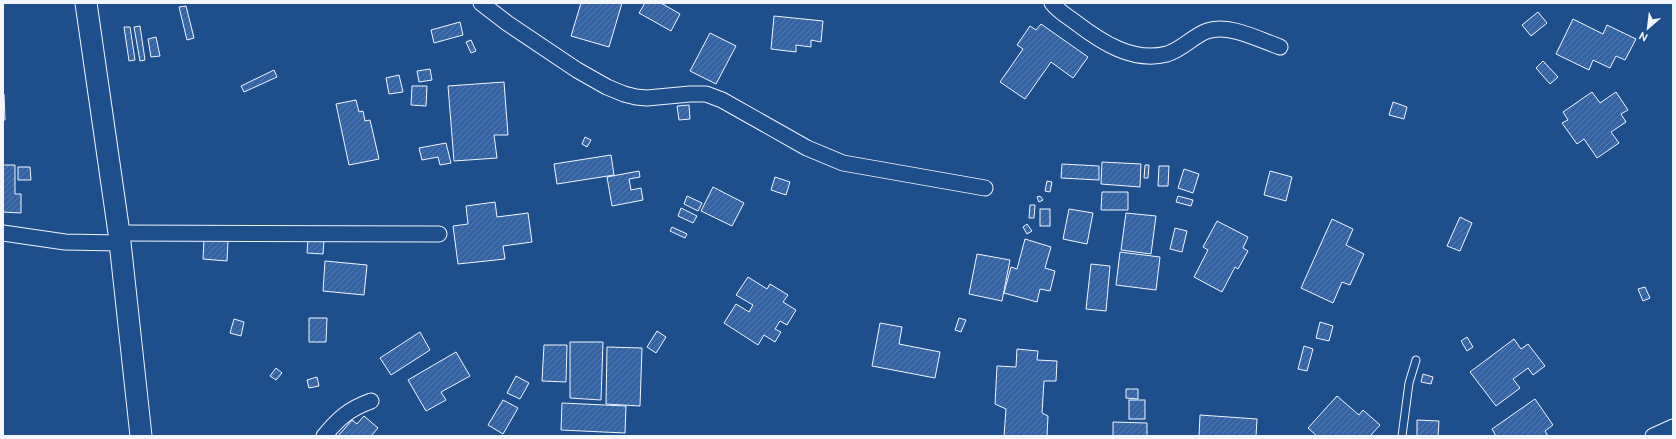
<svg xmlns="http://www.w3.org/2000/svg" width="1676" height="439" viewBox="0 0 1676 439" font-family="Ubuntu,sans-serif">
	<style>
		.building { fill: url(#building-hatch); stroke: #f2f6ff }
		.lines { fill: none; stroke-linecap: round; stroke-linejoin: round }
		.service-casing { stroke: #f2f6ff; stroke-width: 9 }
		.minor-casing { stroke: #f2f6ff; stroke-width: 17 }
		.secondary-casing { stroke: #f2f6ff; stroke-width: 23 }
		.service { stroke: #1f4e8c; stroke-width: 7 }
		.minor { stroke: #1f4e8c; stroke-width: 15 }
		.secondary { stroke: #1f4e8c; stroke-width: 21 }
	</style>
	<defs>
		<pattern id="building-hatch" width="6" height="6" patternUnits="userSpaceOnUse"><rect width="6" height="6" fill="#3563a3"/><path d="M-1 1l2-2M0 6l6-6M5 7l2-2" fill="none" stroke="#537ab1"/></pattern>
	</defs>
	<rect width="100%" height="100%" fill="#1f4e8c"/>
	<g class="building">
		<polygon points="581,3 622,3 609,47 571,36"/>
		<polygon points="645,3 661,3 680,14 671,31 639,13"/>
		<polygon points="186,6 194,38 187,40 179,7"/>
		<polygon points="1538,12 1547,23 1531,36 1522,25"/>
		<polygon points="774,16 823,21 821,42 811,40 811,47 796,45 796,52 771,49"/>
		<polygon points="1573,19 1603,34 1607,25 1636,39 1625,60 1616,56 1610,68 1593,60 1589,70 1556,54"/>
		<polygon points="460,22 463,35 434,43 431,30"/>
		<polygon points="1041,24 1088,57 1073,78 1051,62 1025,99 1000,82 1023,49 1017,45 1030,26 1036,30"/>
		<polygon points="140,26 145,60 140,61 134,27"/>
		<polygon points="124,27 130,27 135,60 129,61"/>
		<polygon points="710,33 736,46 716,84 690,71"/>
		<polygon points="156,37 160,56 151,57 148,39"/>
		<polygon points="471,40 476,51 471,53 466,42"/>
		<polygon points="1543,61 1558,77 1550,84 1536,68"/>
		<polygon points="430,69 432,80 419,82 417,71"/>
		<polygon points="274,70 277,77 244,92 241,86"/>
		<polygon points="399,75 403,92 389,94 386,78"/>
		<polygon points="504,82 508,135 494,135 497,158 454,161 448,86"/>
		<polygon points="412,86 427,86 426,106 411,105"/>
		<polygon points="1592,92 1600,103 1616,92 1628,110 1621,114 1626,122 1611,132 1619,143 1597,158 1584,139 1577,144 1562,123 1568,120 1563,112"/>
		<polygon points="3,94 4,94 5,120 3,120"/>
		<polygon points="356,100 359,112 363,111 365,121 370,120 379,159 349,165 336,104"/>
		<polygon points="1393,102 1407,107 1404,119 1389,115"/>
		<polygon points="689,105 690,119 679,120 677,106"/>
		<polygon points="585,137 591,140 587,147 582,144"/>
		<polygon points="446,143 451,163 440,165 438,157 422,160 419,148"/>
		<polygon points="611,155 614,175 557,184 554,164"/>
		<polygon points="1102,162 1141,164 1140,187 1101,184"/>
		<polygon points="1062,164 1099,166 1099,180 1061,178"/>
		<polygon points="3,165 15,165 15,194 21,194 21,213 3,212"/>
		<polygon points="1145,165 1149,165 1148,178 1144,178"/>
		<polygon points="1159,166 1169,166 1168,186 1158,186"/>
		<polygon points="18,167 30,167 31,180 18,180"/>
		<polygon points="1184,169 1199,174 1193,193 1178,188"/>
		<polygon points="639,171 640,177 629,179 631,190 641,188 643,200 612,206 607,177"/>
		<polygon points="1270,171 1292,177 1286,201 1264,195"/>
		<polygon points="775,177 790,182 786,195 771,190"/>
		<polygon points="1047,181 1052,182 1050,192 1045,191"/>
		<polygon points="713,187 744,203 732,226 701,211"/>
		<polygon points="1102,192 1128,192 1128,210 1101,210"/>
		<polygon points="687,196 702,203 698,211 684,204"/>
		<polygon points="1040,196 1043,200 1039,202 1037,197"/>
		<polygon points="1178,196 1193,200 1191,206 1176,202"/>
		<polygon points="495,202 497,217 528,213 532,242 503,246 505,259 458,264 453,226 468,224 466,206"/>
		<polygon points="1030,205 1035,205 1034,218 1029,218"/>
		<polygon points="681,208 697,216 693,223 678,216"/>
		<rect x="1040" y="209" width="10" height="17"/>
		<polygon points="1069,209 1093,213 1087,244 1063,239"/>
		<polygon points="1126,213 1156,216 1151,254 1121,250"/>
		<polygon points="1460,217 1472,223 1460,251 1447,246"/>
		<polygon points="1332,219 1353,229 1346,245 1364,254 1350,285 1342,282 1333,303 1301,288"/>
		<polygon points="1217,221 1248,237 1243,248 1248,251 1238,269 1235,267 1222,292 1194,277 1208,250 1203,247"/>
		<polygon points="1027,224 1032,231 1027,234 1023,227"/>
		<polygon points="672,227 687,234 685,238 670,231"/>
		<polygon points="1175,228 1187,231 1182,252 1170,249"/>
		<polygon points="204,239 228,241 227,261 203,259"/>
		<polygon points="308,239 324,240 323,254 307,253"/>
		<polygon points="1025,239 1051,247 1045,268 1055,271 1050,291 1040,289 1037,302 1004,293 1011,267 1017,269"/>
		<polygon points="1120,252 1160,257 1156,290 1116,285"/>
		<polygon points="977,254 1010,260 1002,301 969,294"/>
		<polygon points="325,261 367,265 364,295 323,291"/>
		<polygon points="1091,264 1110,266 1106,311 1086,309"/>
		<polygon points="748,277 767,289 770,284 788,295 783,302 796,310 787,325 780,321 775,329 781,332 775,342 764,335 758,345 724,323 736,304 749,312 753,305 736,295"/>
		<polygon points="1645,287 1650,298 1643,301 1638,289"/>
		<polygon points="309,318 327,318 326,342 309,342"/>
		<polygon points="959,318 966,320 961,332 955,330"/>
		<polygon points="234,319 244,322 241,336 230,333"/>
		<polygon points="1320,322 1333,326 1329,341 1316,338"/>
		<polygon points="880,323 902,327 899,344 940,352 935,378 872,366"/>
		<polygon points="657,331 666,337 656,353 647,347"/>
		<polygon points="420,332 430,350 391,375 380,358"/>
		<polygon points="1467,337 1473,347 1467,351 1461,341"/>
		<polygon points="1514,339 1521,349 1528,344 1545,366 1533,375 1528,368 1513,379 1520,388 1496,406 1470,372"/>
		<polygon points="570,342 603,342 601,400 570,398"/>
		<polygon points="544,345 567,345 566,382 542,381"/>
		<polygon points="1304,346 1313,349 1307,371 1298,369"/>
		<polygon points="607,347 642,348 640,406 606,404"/>
		<polygon points="1017,349 1038,351 1037,360 1057,361 1056,381 1044,381 1042,413 1048,416 1047,436 1004,436 1006,409 995,404 997,366 1016,367"/>
		<polygon points="456,352 470,376 441,392 446,400 426,411 408,380"/>
		<polygon points="276,368 282,373 276,380 270,376"/>
		<polygon points="1423,374 1433,377 1431,384 1421,382"/>
		<polygon points="516,376 529,383 520,399 507,393"/>
		<polygon points="317,377 319,386 309,388 307,380"/>
		<polygon points="1126,389 1138,389 1138,399 1126,398"/>
		<polygon points="1337,396 1359,415 1363,410 1380,425 1370,436 1317,436 1308,428"/>
		<polygon points="1535,399 1553,425 1545,431 1548,436 1496,436 1492,429"/>
		<polygon points="503,400 518,408 503,434 488,425"/>
		<rect x="1129" y="400" width="16" height="19"/>
		<polygon points="562,403 626,406 625,433 561,430"/>
		<polygon points="1200,415 1257,419 1256,436 1199,436"/>
		<polygon points="364,416 378,428 371,436 338,436 352,420 357,424"/>
		<polygon points="1417,420 1439,421 1438,436 1417,436"/>
		<polygon points="1113,422 1147,423 1147,436 1113,436"/>
	</g>
	<g class="lines">
		<defs>
			<polyline id="service" points="1402,436 1409,383 1416,360"/>
			<g id="minor">
				<polyline points="481,3 507,23 577,70 607,87 624,94 636,97 647,98 690,94 706,94 722,100 807,148 843,163 985,188"/>
				<path d="M 1052,3 C 1058,11 1067,16 1075,22 C 1101,42 1133,63 1167,54 C 1183,49 1193,36 1207,31 C 1228,23 1260,40 1280,47"/>
				<polyline points="3,233 65,242 120,243"/>
				<polyline points="119,233 439,234"/>
				<path d="M 324,436 C 339,418 349,409 371,401"/>
				<polyline points="1653,436 1673,427"/>
			</g>
			<polyline id="secondary" points="86,3 119,233 141,436"/>
		</defs>
		<use href="#service" class="service-casing"/>
		<use href="#minor" class="minor-casing"/>
		<use href="#secondary" class="secondary-casing"/>
		<use href="#service" class="service"/>
		<use href="#minor" class="minor"/>
		<use href="#secondary" class="secondary"/>
	</g>
	<rect width="1676" height="439" fill="none" stroke="#f2f6ff" stroke-width="8"/>
	<g transform="translate(1648 28) rotate(208)" stroke="#1f4e8c" stroke-width="3" paint-order="stroke">
	<path d="M0-3L7 15L0 10L-7 15Z" fill="#f2f6ff"/>
	<text y="-6" font-size="11" font-weight="bold" text-anchor="middle" fill="#f2f6ff">N</text>
	</g>
</svg>
